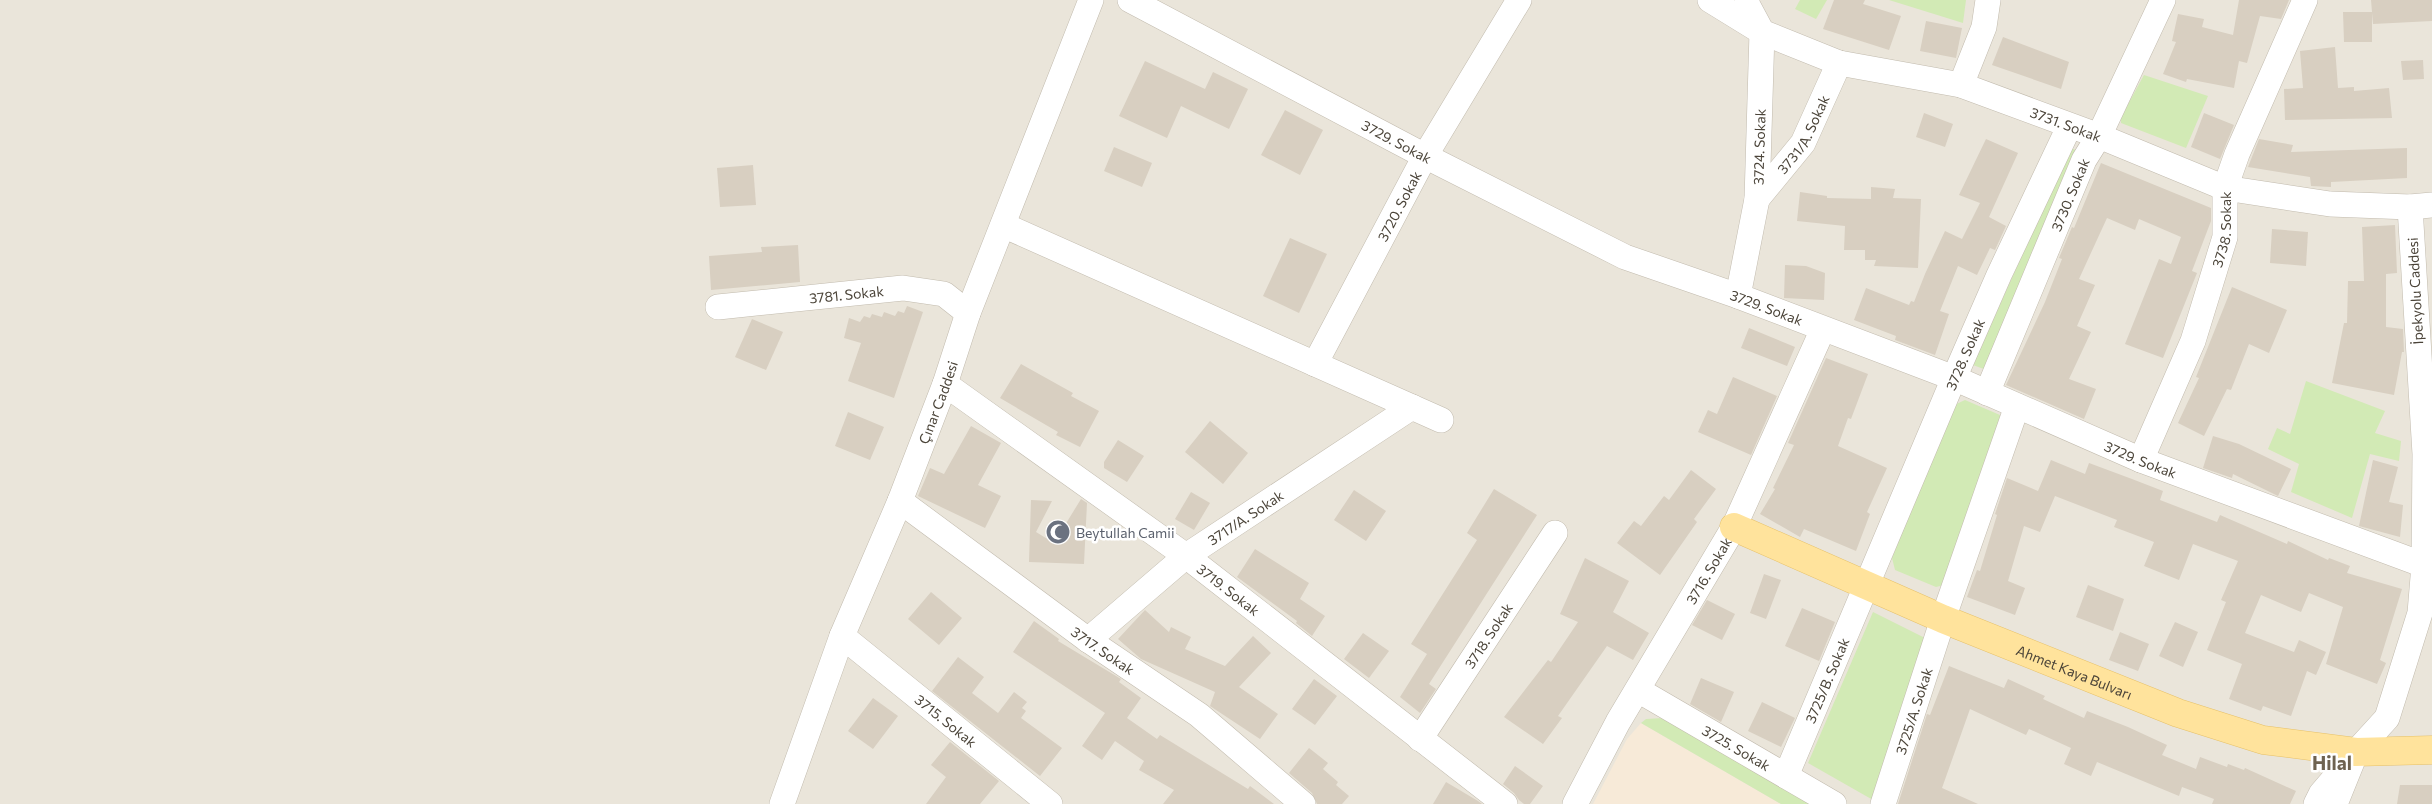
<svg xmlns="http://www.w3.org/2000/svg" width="2432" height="804" viewBox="0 0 2432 804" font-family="Commissioner,sans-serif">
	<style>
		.residential { fill: #eae5da }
		.commercial { fill: #f7ead8 }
		.green { fill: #d2eab5 }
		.building { fill: #d8cfc1 }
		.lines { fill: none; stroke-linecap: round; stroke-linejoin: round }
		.minor-casing { stroke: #c2bbae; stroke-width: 26 }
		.major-casing { stroke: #e6c16a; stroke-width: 29 }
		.minor { stroke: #fff; stroke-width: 25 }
		.major { stroke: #ffe39c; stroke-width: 28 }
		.labels { text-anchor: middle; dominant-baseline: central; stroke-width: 5; stroke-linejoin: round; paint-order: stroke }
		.street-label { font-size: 14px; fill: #4b4439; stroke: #fff }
		.worship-label { font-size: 14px; fill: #5b616d; stroke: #fff; text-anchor: start }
		.district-label { font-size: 19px; font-weight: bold; fill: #6e6250; stroke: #fff }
	</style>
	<rect width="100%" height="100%" fill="#f6f3ec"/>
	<rect class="residential" x="0" y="0" width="2432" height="804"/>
	<polygon class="commercial" points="1641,723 1781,804 1593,804 1627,739"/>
	<g class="green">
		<polygon points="1800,0 1827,0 1816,19 1795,9"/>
		<polygon points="1889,0 1966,0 1963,23"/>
		<polygon points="2144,75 2208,96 2186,148 2121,123 2121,117"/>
		<polygon points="2070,148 2076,150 1989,371 1973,365"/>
		<polygon points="2306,381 2385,411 2375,433 2401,441 2399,461 2370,454 2352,518 2291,492 2299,464 2268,449 2277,428 2290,434"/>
		<polygon points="1965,400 2000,415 2004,428 1948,584 1936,587 1895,570 1892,558 1952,406"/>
		<polygon points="1873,612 1929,640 1873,800 1808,763"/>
		<polygon points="1663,718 1811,804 1781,804 1641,723 1646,719"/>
	</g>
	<g class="building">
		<polygon points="1834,0 1865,0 1863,4 1901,16 1889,50 1823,29"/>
		<polygon points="2239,0 2289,0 2281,19 2260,16 2247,63 2239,61 2234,88 2187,79 2186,82 2163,74 2176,42 2172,41 2178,14 2204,19 2202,27 2233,35"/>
		<polygon points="2371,0 2432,0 2432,21 2373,24 2372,13 2372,42 2344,42 2343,12 2372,12"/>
		<polygon points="1926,21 1962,28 1956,58 1920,51"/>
		<polygon points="2003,37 2069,62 2061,89 1992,65"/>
		<polygon points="2335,47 2338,88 2354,87 2354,91 2389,88 2392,118 2285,120 2284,89 2303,88 2300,51"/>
		<polygon points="2423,60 2424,79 2403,80 2401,61"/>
		<polygon points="1145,61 1205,89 1213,72 1248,89 1229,129 1181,106 1167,138 1119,116"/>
		<polygon points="1285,110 1323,130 1300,175 1261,155"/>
		<polygon points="1924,113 1953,124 1945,147 1916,137"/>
		<polygon points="2204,113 2234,125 2220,159 2191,147"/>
		<polygon points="1986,139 2018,153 1989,217 2006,226 1995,250 1990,248 1977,275 1958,266 1940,311 1949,314 1935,355 1895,340 1896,336 1854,320 1866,288 1909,305 1911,301 1914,302 1925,274 1945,231 1962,239 1980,203 1959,195"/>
		<polygon points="2259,139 2293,145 2291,152 2407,148 2407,178 2331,182 2331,187 2311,186 2310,177 2248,167"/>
		<polygon points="1114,147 1152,163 1142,187 1104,171"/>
		<polygon points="2101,163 2211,208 2211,221 2192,271 2197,273 2163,358 2125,344 2159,259 2171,264 2181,237 2139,219 2135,230 2107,218 2079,279 2095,285 2077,326 2091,332 2069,379 2096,389 2084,419 2006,385 2045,302 2062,259 2059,258 2072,227 2074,228"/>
		<polygon points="753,165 756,205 720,207 717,168"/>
		<polygon points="1871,187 1895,189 1893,198 1921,199 1918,268 1874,266 1876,260 1865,260 1865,250 1844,250 1845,226 1797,221 1800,192 1827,196 1827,198 1871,199"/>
		<polygon points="2395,225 2397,273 2386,274 2386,327 2403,329 2404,352 2402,352 2394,395 2332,383 2344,323 2347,323 2348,281 2364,281 2362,227"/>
		<polygon points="2272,229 2308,232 2306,266 2270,263"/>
		<polygon points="1290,238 1327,254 1299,313 1263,296"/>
		<polygon points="798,245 800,282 711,290 709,256 762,252 761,247"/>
		<polygon points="1785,265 1806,266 1825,273 1824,300 1784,298"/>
		<polygon points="2232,287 2287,310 2269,353 2249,344 2231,390 2227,389 2204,436 2178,423 2199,378 2196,377"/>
		<polygon points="907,306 923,312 894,398 848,381 861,343 844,338 849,318 860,322 864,316 870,318 872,314 882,317 884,312 895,316 898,311 904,313"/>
		<polygon points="752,319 783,332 766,370 735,357"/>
		<polygon points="1749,328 1795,347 1787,366 1741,348"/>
		<polygon points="1826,358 1868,374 1851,419 1848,418 1838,446 1887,468 1867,512 1870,514 1856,551 1804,529 1800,537 1760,514 1775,489 1773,488 1794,445 1788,443"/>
		<polygon points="1021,364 1073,393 1071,396 1099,411 1080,447 1056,435 1058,432 1000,398"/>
		<polygon points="1733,377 1777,396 1751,455 1698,432 1708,410 1717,414"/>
		<polygon points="848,412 884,427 870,460 835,446"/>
		<polygon points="1210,421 1248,453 1223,484 1185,452"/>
		<polygon points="971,426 1001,443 978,485 1001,496 985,528 918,496 930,468 944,474"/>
		<polygon points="2213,436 2239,444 2291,469 2278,496 2233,474 2232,478 2203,468"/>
		<polygon points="1118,440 1144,456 1127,482 1104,468 1104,462"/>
		<polygon points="2051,460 2085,474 2089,463 2132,479 2163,491 2160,500 2217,522 2220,515 2287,544 2288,541 2328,560 2329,558 2350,566 2347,573 2402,589 2380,660 2386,663 2377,684 2326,664 2343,607 2309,593 2301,612 2261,595 2245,633 2294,652 2299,640 2326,652 2316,675 2307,671 2291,716 2263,706 2261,711 2229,699 2242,664 2207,650 2226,602 2221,600 2238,561 2193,544 2179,580 2144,566 2154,542 2114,527 2117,520 2055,496 2040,532 2024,526 2008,581 2025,588 2015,615 1967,597 1977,570 1980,571 1997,515 1995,514 2007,478 2038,491"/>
		<polygon points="2373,460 2398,467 2389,502 2403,505 2400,537 2359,526"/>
		<polygon points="1691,470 1716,489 1694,519 1697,522 1660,575 1617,543 1634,521 1641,526 1664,496 1669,500"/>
		<polygon points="1494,489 1537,515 1429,684 1436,689 1420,713 1400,697 1427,654 1411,644 1477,540 1467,533"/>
		<polygon points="1354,490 1386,511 1366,541 1334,520"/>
		<polygon points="1191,492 1210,503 1194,530 1175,519"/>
		<polygon points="1081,499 1087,503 1084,564 1029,562 1031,500 1052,501 1036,532 1054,543"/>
		<polygon points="1255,549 1309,583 1300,599 1325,616 1312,636 1296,623 1297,621 1237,577"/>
		<polygon points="1585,558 1629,581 1613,612 1649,633 1633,660 1607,646 1558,716 1562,718 1543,744 1504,717 1548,660 1551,662 1578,622 1560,614"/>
		<polygon points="1764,574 1781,580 1766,619 1750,613"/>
		<polygon points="2088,585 2124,599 2113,631 2076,617"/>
		<polygon points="931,592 962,618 939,645 908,619"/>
		<polygon points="1707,600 1735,614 1722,640 1692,625"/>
		<polygon points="1802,608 1835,622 1819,661 1785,646"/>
		<polygon points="1145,610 1169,632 1171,627 1191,637 1185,649 1225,666 1253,636 1271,653 1239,687 1278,714 1260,739 1210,706 1215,692 1141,659 1118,639"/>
		<polygon points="1034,621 1059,639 1058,641 1121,679 1119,682 1141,698 1127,718 1157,739 1160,735 1248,789 1250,786 1274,804 1163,804 1174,790 1139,770 1144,761 1115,741 1102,760 1082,746 1105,713 1013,652"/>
		<polygon points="2175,622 2198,632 2183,667 2159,656"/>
		<polygon points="2120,632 2149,644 2138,671 2109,660"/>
		<polygon points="1363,633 1389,651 1369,678 1344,659"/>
		<polygon points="958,657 984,677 972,693 998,713 1014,692 1027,702 1022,708 1026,711 1021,718 1062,748 1040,776 932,691"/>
		<polygon points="1949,666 2004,688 2008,679 2045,696 2043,699 2084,718 2087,711 2128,727 2167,745 2162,755 2196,769 2200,757 2227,767 2228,764 2244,770 2245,768 2296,791 2290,804 2212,804 2214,799 2182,787 2179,796 2097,762 2091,776 2064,764 2071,748 2029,729 2026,735 1970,709 1942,788 1978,804 1898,804 1927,714 1930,715"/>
		<polygon points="1701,678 1734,692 1721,722 1690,704"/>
		<polygon points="1314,679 1337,696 1315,725 1292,709"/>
		<polygon points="873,698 898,716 873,749 848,731"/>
		<polygon points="1762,702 1795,718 1781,747 1748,731"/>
		<polygon points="950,742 999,781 980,804 926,804 946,777 931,765"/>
		<polygon points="1309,748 1328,763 1323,769 1338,782 1336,785 1349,796 1342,804 1317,804 1312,793 1289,773"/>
		<polygon points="1515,766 1543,786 1530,804 1524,804 1519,800 1514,793 1503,784"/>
		<polygon points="1446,782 1478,801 1482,804 1433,804"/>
		<polygon points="2400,785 2432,785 2432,804 2397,804"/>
	</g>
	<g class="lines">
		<defs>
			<g id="minor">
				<path id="s1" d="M 1130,0 L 1425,156 L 1625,257 L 1738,296 L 1954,378 L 2141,460 L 2424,565"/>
				<path id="s2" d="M 1710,0 L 1762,32 L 1839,63 L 1961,85 L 2099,136 L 2225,188 L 2330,204 L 2410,207 L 2432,205"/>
				<polyline points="1961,85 1984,27 1988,0"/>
				<path id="s3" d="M 1757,199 L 1803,143 L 1839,63"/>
				<polyline points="1003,225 1441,420"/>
				<path id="s4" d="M 1738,296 L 1757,199 L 1762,32 L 1747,4 L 1747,0"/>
				<path id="s5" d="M 718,307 L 903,288 L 944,294 L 968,313"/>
				<path id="s6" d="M 1315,364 L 1425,156 L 1519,0"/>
				<path id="s7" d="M 945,384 L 1186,556 L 1505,804"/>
				<path id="s8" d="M 1987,393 L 2084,160 L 2099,136 L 2163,0"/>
				<path id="s9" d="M 2141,460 L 2193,341 L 2225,237 L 2225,188 L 2237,154 L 2305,0"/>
				<path id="s10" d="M 900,501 L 1088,640 L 1199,715 L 1303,804"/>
				<path id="s11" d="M 842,636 L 1050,804"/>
				<path id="s12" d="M 1088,640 L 1186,556 L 1412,407"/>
				<path id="s13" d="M 1638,690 L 1834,804"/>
				<path id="s14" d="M 1420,739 L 1555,533"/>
				<path id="s15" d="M 1786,776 L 1954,378 L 1999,275 L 2069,127"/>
				<path id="s16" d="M 782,804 L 842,636 L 900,501 L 945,384 L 968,313 L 1091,0"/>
				<path id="s17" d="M 1575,804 L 1618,722 L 1734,527 L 1823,329"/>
				<path id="s18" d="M 1883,804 L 1943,619 L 2017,406"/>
				<polyline points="2316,804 2321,794 2339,773"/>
				<polyline points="2335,804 2356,752 2387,718 2420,613 2424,565 2425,454 2410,207"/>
			</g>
			<g id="major">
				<path id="s19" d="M 1734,527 L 1943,619 L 2178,713 L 2263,740 L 2356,752 L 2432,750"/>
			</g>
		</defs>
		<use href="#minor" class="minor-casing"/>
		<use href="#major" class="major-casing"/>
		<use href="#minor" class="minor"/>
		<use href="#major" class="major"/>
	</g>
	<defs>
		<symbol id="mosque-disc" viewBox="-11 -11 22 22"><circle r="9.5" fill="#6b7280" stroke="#fff"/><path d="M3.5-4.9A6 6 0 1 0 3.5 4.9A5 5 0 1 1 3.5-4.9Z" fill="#fff"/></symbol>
	</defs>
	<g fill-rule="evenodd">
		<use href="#mosque-disc" x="1044" y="518" width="28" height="28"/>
	</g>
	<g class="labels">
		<g class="street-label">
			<text stroke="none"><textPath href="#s2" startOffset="380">3731. Sokak</textPath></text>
			<text stroke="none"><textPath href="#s3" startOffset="80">3731/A. Sokak</textPath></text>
			<text stroke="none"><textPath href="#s1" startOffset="302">3729. Sokak</textPath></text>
			<text stroke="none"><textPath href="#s4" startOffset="151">3724. Sokak</textPath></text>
			<text stroke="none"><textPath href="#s8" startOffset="215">3730. Sokak</textPath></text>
			<text stroke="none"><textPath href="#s6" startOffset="179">3720. Sokak</textPath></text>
			<text stroke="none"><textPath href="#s9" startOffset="246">3738. Sokak</textPath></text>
			<text transform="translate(2415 291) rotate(-93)">İpekyolu Caddesi</text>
			<text stroke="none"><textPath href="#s5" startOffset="129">3781. Sokak</textPath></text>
			<text stroke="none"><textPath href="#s1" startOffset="708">3729. Sokak</textPath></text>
			<text stroke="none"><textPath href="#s15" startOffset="458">3728. Sokak</textPath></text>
			<text stroke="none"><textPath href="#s16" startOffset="431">Çınar Caddesi</textPath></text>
			<text stroke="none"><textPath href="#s1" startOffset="1112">3729. Sokak</textPath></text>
			<text stroke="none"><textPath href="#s12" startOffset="200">3717/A. Sokak</textPath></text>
			<text stroke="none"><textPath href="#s17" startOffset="269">3716. Sokak</textPath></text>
			<text stroke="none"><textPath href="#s7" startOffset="350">3719. Sokak</textPath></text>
			<text stroke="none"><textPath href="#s14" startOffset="124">3718. Sokak</textPath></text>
			<text stroke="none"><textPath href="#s10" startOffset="252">3717. Sokak</textPath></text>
			<text stroke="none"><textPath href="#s19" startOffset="370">Ahmet Kaya Bulvarı</textPath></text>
			<text stroke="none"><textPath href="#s15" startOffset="104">3725/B. Sokak</textPath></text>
			<text stroke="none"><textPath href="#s18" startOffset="98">3725/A. Sokak</textPath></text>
			<text stroke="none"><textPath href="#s11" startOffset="134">3715. Sokak</textPath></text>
			<text stroke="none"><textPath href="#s13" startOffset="114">3725. Sokak</textPath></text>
		</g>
		<g class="worship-label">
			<text x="1076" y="532">Beytullah Camii</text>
		</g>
		<g class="district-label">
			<text x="2332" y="762">Hilal</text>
		</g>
	</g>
</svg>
